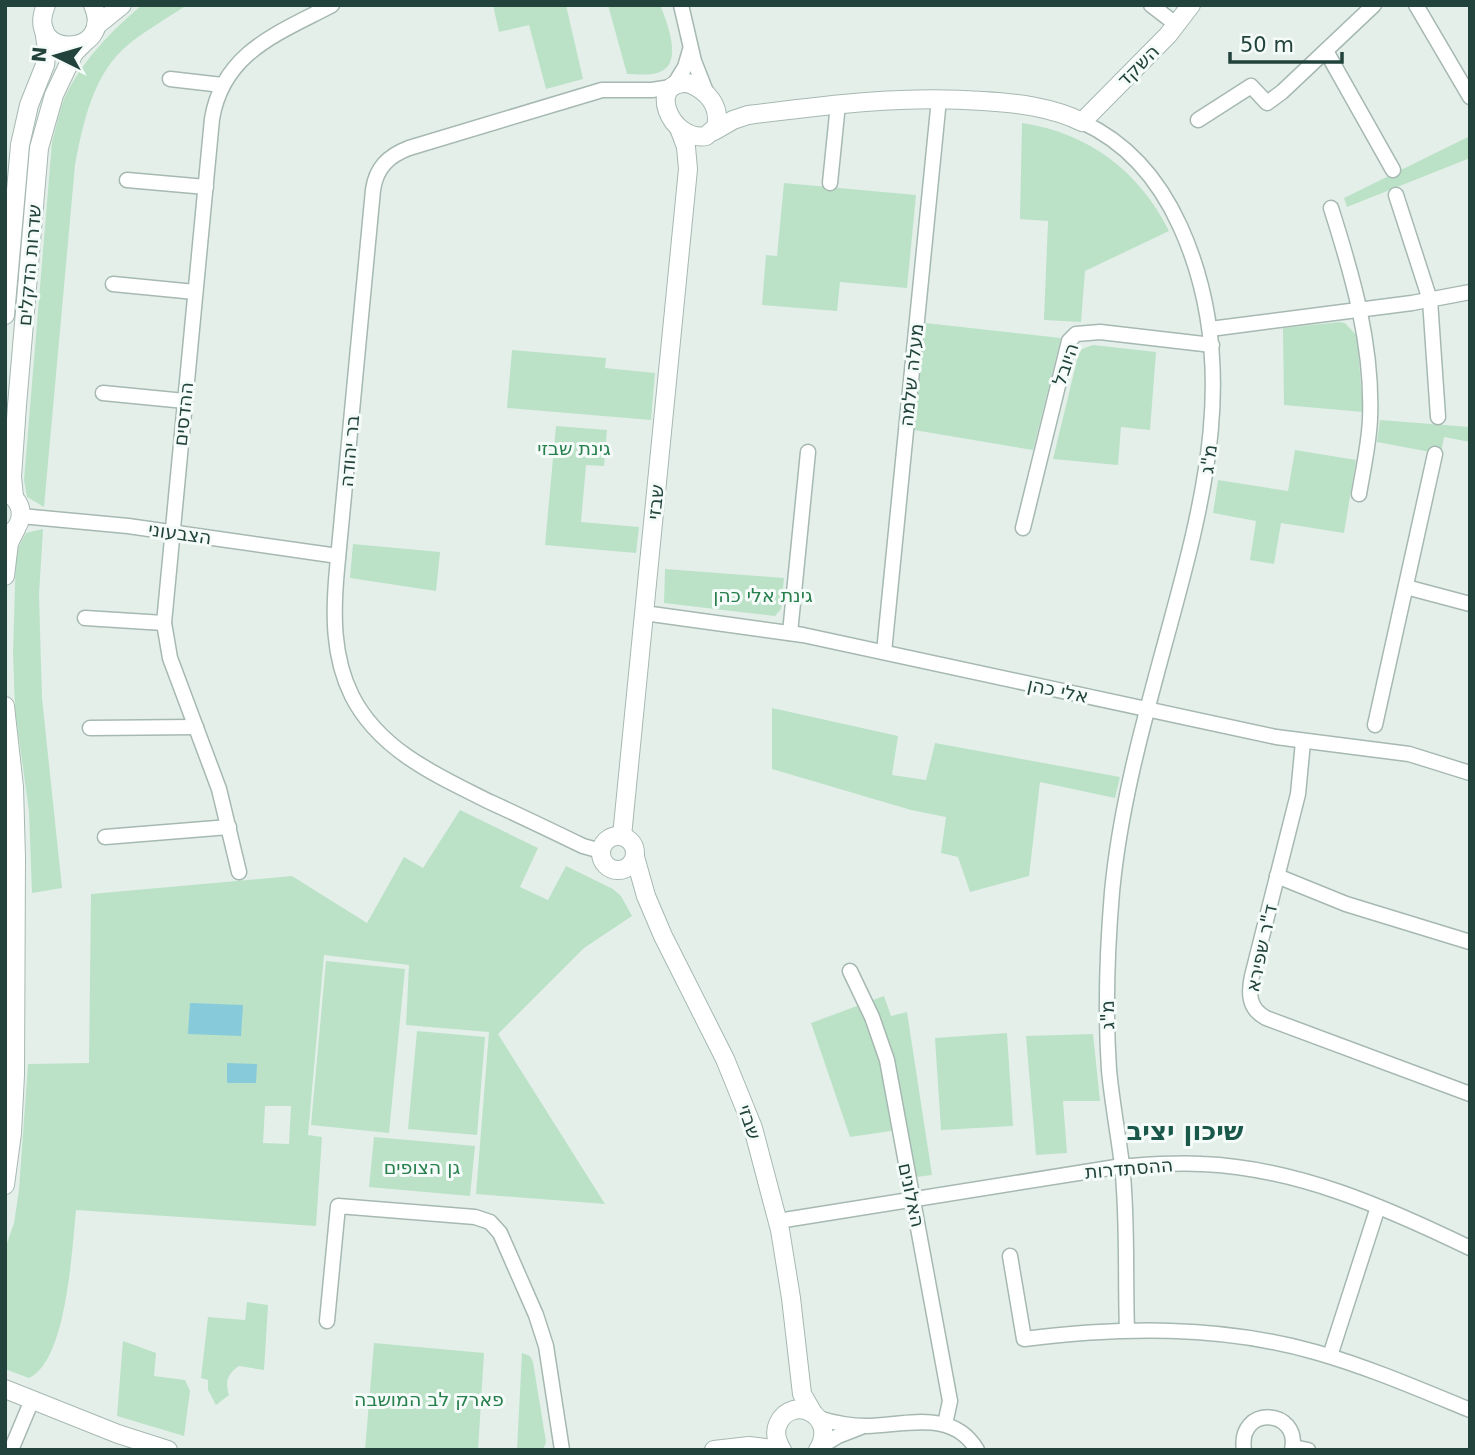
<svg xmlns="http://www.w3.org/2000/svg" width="1475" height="1455" viewBox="0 0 1475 1455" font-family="'DejaVu Sans','Noto Sans Hebrew',sans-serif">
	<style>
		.green { fill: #bbe2c7; fill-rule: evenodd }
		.water { fill: #87cad9 }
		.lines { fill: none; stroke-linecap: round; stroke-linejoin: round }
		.minor-casing { stroke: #a6b8b2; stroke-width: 17 }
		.tertiary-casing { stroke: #a6b8b2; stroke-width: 20 }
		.minor { stroke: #fff; stroke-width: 14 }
		.tertiary { stroke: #fff; stroke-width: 18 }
		.labels { text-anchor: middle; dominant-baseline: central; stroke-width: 6; stroke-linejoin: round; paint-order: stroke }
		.street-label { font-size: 19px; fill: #21433b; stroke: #f5fbf8 }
		.park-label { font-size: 19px; fill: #267f4c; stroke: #f5fbf8 }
		.district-label { font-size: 26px; font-weight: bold; fill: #1a584b; stroke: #f5fbf8 }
	</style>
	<rect width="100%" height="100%" fill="#e4efea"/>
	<g class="green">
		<path d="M 142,5 L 187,5 C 168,18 146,30 129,44 C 93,73 83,123 75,165 L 44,507 L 27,497 L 24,480 L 52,142 C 56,128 59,112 64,99 C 81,62 111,31 142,5 Z"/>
		<polygon points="493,5 566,5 583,79 546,89 529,25 499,32"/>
		<path d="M 608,5 L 660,5 C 666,19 681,57 665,69 C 655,77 638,74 627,74 Z"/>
		<path d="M 1022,123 C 1089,133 1139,171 1169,231 L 1085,271 L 1081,322 L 1044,320 L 1048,221 L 1020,219 Z"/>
		<polygon points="1470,136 1470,158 1347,207 1344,198"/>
		<polygon points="784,183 916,195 907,288 840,282 837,311 762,305 766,255 777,256"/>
		<polygon points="1340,322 1345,323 1357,336 1363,412 1284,405 1283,328"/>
		<polygon points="925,323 1061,338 1033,450 914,430"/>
		<polygon points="1093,345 1156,352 1150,430 1121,427 1118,465 1053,459 1078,356 1082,349"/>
		<polygon points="512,350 606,358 605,368 655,373 651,420 507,408"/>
		<polygon points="1380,420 1470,427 1470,442 1444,437 1441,454 1377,442"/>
		<polygon points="556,426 607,430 604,466 586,465 581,522 639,527 636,553 545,545"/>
		<polygon points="1295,450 1356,460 1344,533 1281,523 1274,564 1250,560 1256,521 1213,513 1218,480 1288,491"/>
		<polygon points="43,529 39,595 42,698 62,888 32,893 29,812 15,709 13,653 16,552 26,533"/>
		<polygon points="353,544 440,552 436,591 350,578"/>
		<polygon points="665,569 784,578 781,609 775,616 664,603"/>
		<polygon points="772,708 898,736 892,775 926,780 935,743 1120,777 1115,798 1040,782 1029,876 970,892 958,857 941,853 946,817 911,810 772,769"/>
		<path d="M 460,810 L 538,848 L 520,887 L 548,900 L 566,866 L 613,889 L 621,896 L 632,916 L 584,948 L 498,1034 L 605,1204 L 476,1194 L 489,1032 L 406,1025 L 409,965 L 324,955 L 308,1135 L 322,1137 L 316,1226 L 76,1210 C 72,1248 67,1361 29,1378 L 5,1369 L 5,1249 L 14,1223 L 19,1190 L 28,1064 L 89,1063 L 91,894 L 292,876 L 367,923 L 404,857 L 423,868 ZM 265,1106 L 291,1106 L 289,1144 L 263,1143 Z"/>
		<polygon points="326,961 405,969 389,1133 311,1125"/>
		<polygon points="884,996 891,1016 907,1012 932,1175 916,1177 904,1129 850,1137 811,1023"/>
		<polygon points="417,1031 485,1037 477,1135 408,1129"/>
		<polygon points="1007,1033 1013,1126 941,1130 935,1038"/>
		<polygon points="1093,1034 1100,1101 1063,1101 1067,1153 1036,1155 1026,1036"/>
		<polygon points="374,1137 475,1146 470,1196 369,1187"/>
		<path d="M 247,1302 L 268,1305 L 264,1370 L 239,1366 C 227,1374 225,1382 229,1395 L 216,1405 L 208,1390 L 208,1380 L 201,1378 L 208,1317 L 245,1320 Z"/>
		<polygon points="123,1341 156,1353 154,1376 185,1380 190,1391 184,1436 117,1416"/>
		<polygon points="374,1343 484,1353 478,1450 365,1450"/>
		<polygon points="522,1353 530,1356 533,1362 546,1442 543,1450 517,1450"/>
	</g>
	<g class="water">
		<polygon points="190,1003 243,1005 241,1036 188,1034"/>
		<polygon points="227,1063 257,1064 256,1083 227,1083"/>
	</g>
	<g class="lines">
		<defs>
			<g id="minor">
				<polyline points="681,5 694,61 707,94"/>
				<polyline points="1151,5 1177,25"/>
				<polyline points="1416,5 1470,97"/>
				<polyline points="1326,51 1393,170"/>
				<polyline points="170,79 222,85"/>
				<polyline points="674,85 685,67 690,50"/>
				<polyline points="1198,120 1251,86 1267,103 1282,92 1374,5"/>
				<path d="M 1082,122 C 1128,143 1159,180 1180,226 C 1243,364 1203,504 1165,643 C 1143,724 1120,807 1112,892 C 1107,951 1105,1010 1109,1070 C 1112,1102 1118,1133 1122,1165 C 1128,1219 1125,1276 1127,1330"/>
				<polyline points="127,180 206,187"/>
				<polyline points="830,183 838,104"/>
				<polyline points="1396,195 1430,300 1438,417"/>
				<path d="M 1331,208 C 1353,277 1373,346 1370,419 C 1369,444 1363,470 1359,494"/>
				<polyline points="113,284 195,292"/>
				<polyline points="1210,329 1412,303 1470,292"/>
				<polyline points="103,393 185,401"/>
				<polyline points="21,516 128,526 338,556"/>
				<polyline points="1023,528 1069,341 1076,334 1100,332 1212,345"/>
				<polyline points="1406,587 1470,604"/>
				<polyline points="644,613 803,635 1276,737 1409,754 1470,773"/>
				<polyline points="85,618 164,623"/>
				<polyline points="790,633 808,452"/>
				<polyline points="884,652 939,99"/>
				<polyline points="1375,725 1435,454"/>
				<polyline points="90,728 196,727"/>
				<path d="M 1303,742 L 1298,794 L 1252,976 C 1248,994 1249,1009 1266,1018 L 1470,1094"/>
				<polyline points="105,837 229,827"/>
				<path d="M 601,851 L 583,846 C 552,831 521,816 490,802 C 438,776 380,751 352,696 C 332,656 333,612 337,569 L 373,190 C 376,168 388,156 409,148 L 602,90 L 652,90 L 671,87"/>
				<path d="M 239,872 L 219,789 L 170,658 L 164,623 L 212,119 C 223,52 279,33 332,5"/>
				<polyline points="1277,876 1346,904 1470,942"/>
				<polyline points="850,971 872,1017 887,1060 950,1401 945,1424"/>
				<path d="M 778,1221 L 1116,1167 C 1145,1165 1173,1162 1202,1164 C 1297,1168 1385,1207 1470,1248"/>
				<path d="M 1010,1256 L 1024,1339 C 1122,1327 1219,1325 1315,1352 C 1368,1367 1419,1389 1470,1410"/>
				<polyline points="327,1321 338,1206 475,1217 490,1222 500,1233 536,1315 546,1346 562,1450"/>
				<polyline points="1330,1356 1378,1207"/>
				<path d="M 818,1418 C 834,1423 851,1426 867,1426 C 906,1425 953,1409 977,1450"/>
				<polyline points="820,1447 838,1436 861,1427"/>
				<polyline points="1293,1447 1308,1450"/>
				<polyline points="11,1450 32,1400"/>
				<path d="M 1244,1450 C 1237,1405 1301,1408 1292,1450"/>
			</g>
			<g id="tertiary">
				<path d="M 46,5 C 23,60 116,58 93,5"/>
				<polyline points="96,26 122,5"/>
				<path d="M 688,83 C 707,90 721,106 716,127 L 706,136 C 670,142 646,81 688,83 Z"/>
				<path d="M 714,131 L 733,120 L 748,115 C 826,105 903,95 983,101 C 1016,103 1052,107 1082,122 L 1168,35 L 1191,5"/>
				<polyline points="5,315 20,145 29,105 45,65 47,50 44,29"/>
				<path d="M 5,492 C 26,501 26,527 5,536"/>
				<polyline points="14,497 12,477 17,405 39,148 54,95 74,53 84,43"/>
				<polyline points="5,576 9,543 16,529"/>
				<polyline points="5,706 14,787 16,858 15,1075 12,1133 5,1185"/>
				<circle cx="618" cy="853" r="17"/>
				<polyline points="622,836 688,169 686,147 679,128"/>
				<polyline points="635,857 646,896 663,936 725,1059 753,1128 780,1230 791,1298 802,1394 813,1413"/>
				<polyline points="5,1389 118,1434 168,1450"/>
				<polyline points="714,1450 749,1446 780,1450"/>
				<path d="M 782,1450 C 777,1442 774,1433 778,1424 C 792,1393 839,1416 818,1450"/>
			</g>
		</defs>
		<use href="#minor" class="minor-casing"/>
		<use href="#tertiary" class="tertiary-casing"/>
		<use href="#minor" class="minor"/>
		<use href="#tertiary" class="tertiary"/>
	</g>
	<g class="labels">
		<g class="street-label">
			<text transform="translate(1138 65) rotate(-45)">השקד</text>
			<text transform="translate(29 265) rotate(-85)">שדרות הדקלים</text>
			<text transform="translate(1065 364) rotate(-71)">היובל</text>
			<text transform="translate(911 375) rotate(-84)">מעלה שלמה</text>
			<text transform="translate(183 414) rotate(-84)">ההדסים</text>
			<text transform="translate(349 451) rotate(-85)">בר יהודה</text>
			<text transform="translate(1208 459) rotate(-82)">מ"ג</text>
			<text transform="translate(655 502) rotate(-84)">שבזי</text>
			<text transform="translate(180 533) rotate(8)">הצבעוני</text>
			<text transform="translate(1058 690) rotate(12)">אלי כהן</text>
			<text transform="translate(1261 948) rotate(-78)">ד"ר שפירא</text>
			<text transform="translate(1107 1015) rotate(-91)">מ"ג</text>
			<text transform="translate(750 1122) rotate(71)">שבזי</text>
			<text transform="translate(1129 1168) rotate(-5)">ההסתדרות</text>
			<text transform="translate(912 1195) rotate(78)">האלונים</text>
		</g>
		<g class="park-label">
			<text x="574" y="448">גינת שבזי</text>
			<text x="763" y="595">גינת אלי כהן</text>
			<text x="422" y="1167">גן הצופים</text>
			<text x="429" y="1399">פארק לב המושבה</text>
		</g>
		<g class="district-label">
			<text x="1185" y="1131">שיכון יציב</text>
		</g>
	</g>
	<rect width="1475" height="1455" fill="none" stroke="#21433b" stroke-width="14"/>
	<g transform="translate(56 56) rotate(275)" stroke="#f5fbf8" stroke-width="5" paint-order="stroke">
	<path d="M0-5L12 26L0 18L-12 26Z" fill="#21433b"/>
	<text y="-10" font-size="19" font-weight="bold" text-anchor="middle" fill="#21433b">N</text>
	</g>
	<path d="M1230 52v10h112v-10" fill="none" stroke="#21433b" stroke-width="3.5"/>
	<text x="1240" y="52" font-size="21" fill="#21433b" stroke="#f5fbf8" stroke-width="5" paint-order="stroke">50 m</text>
</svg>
